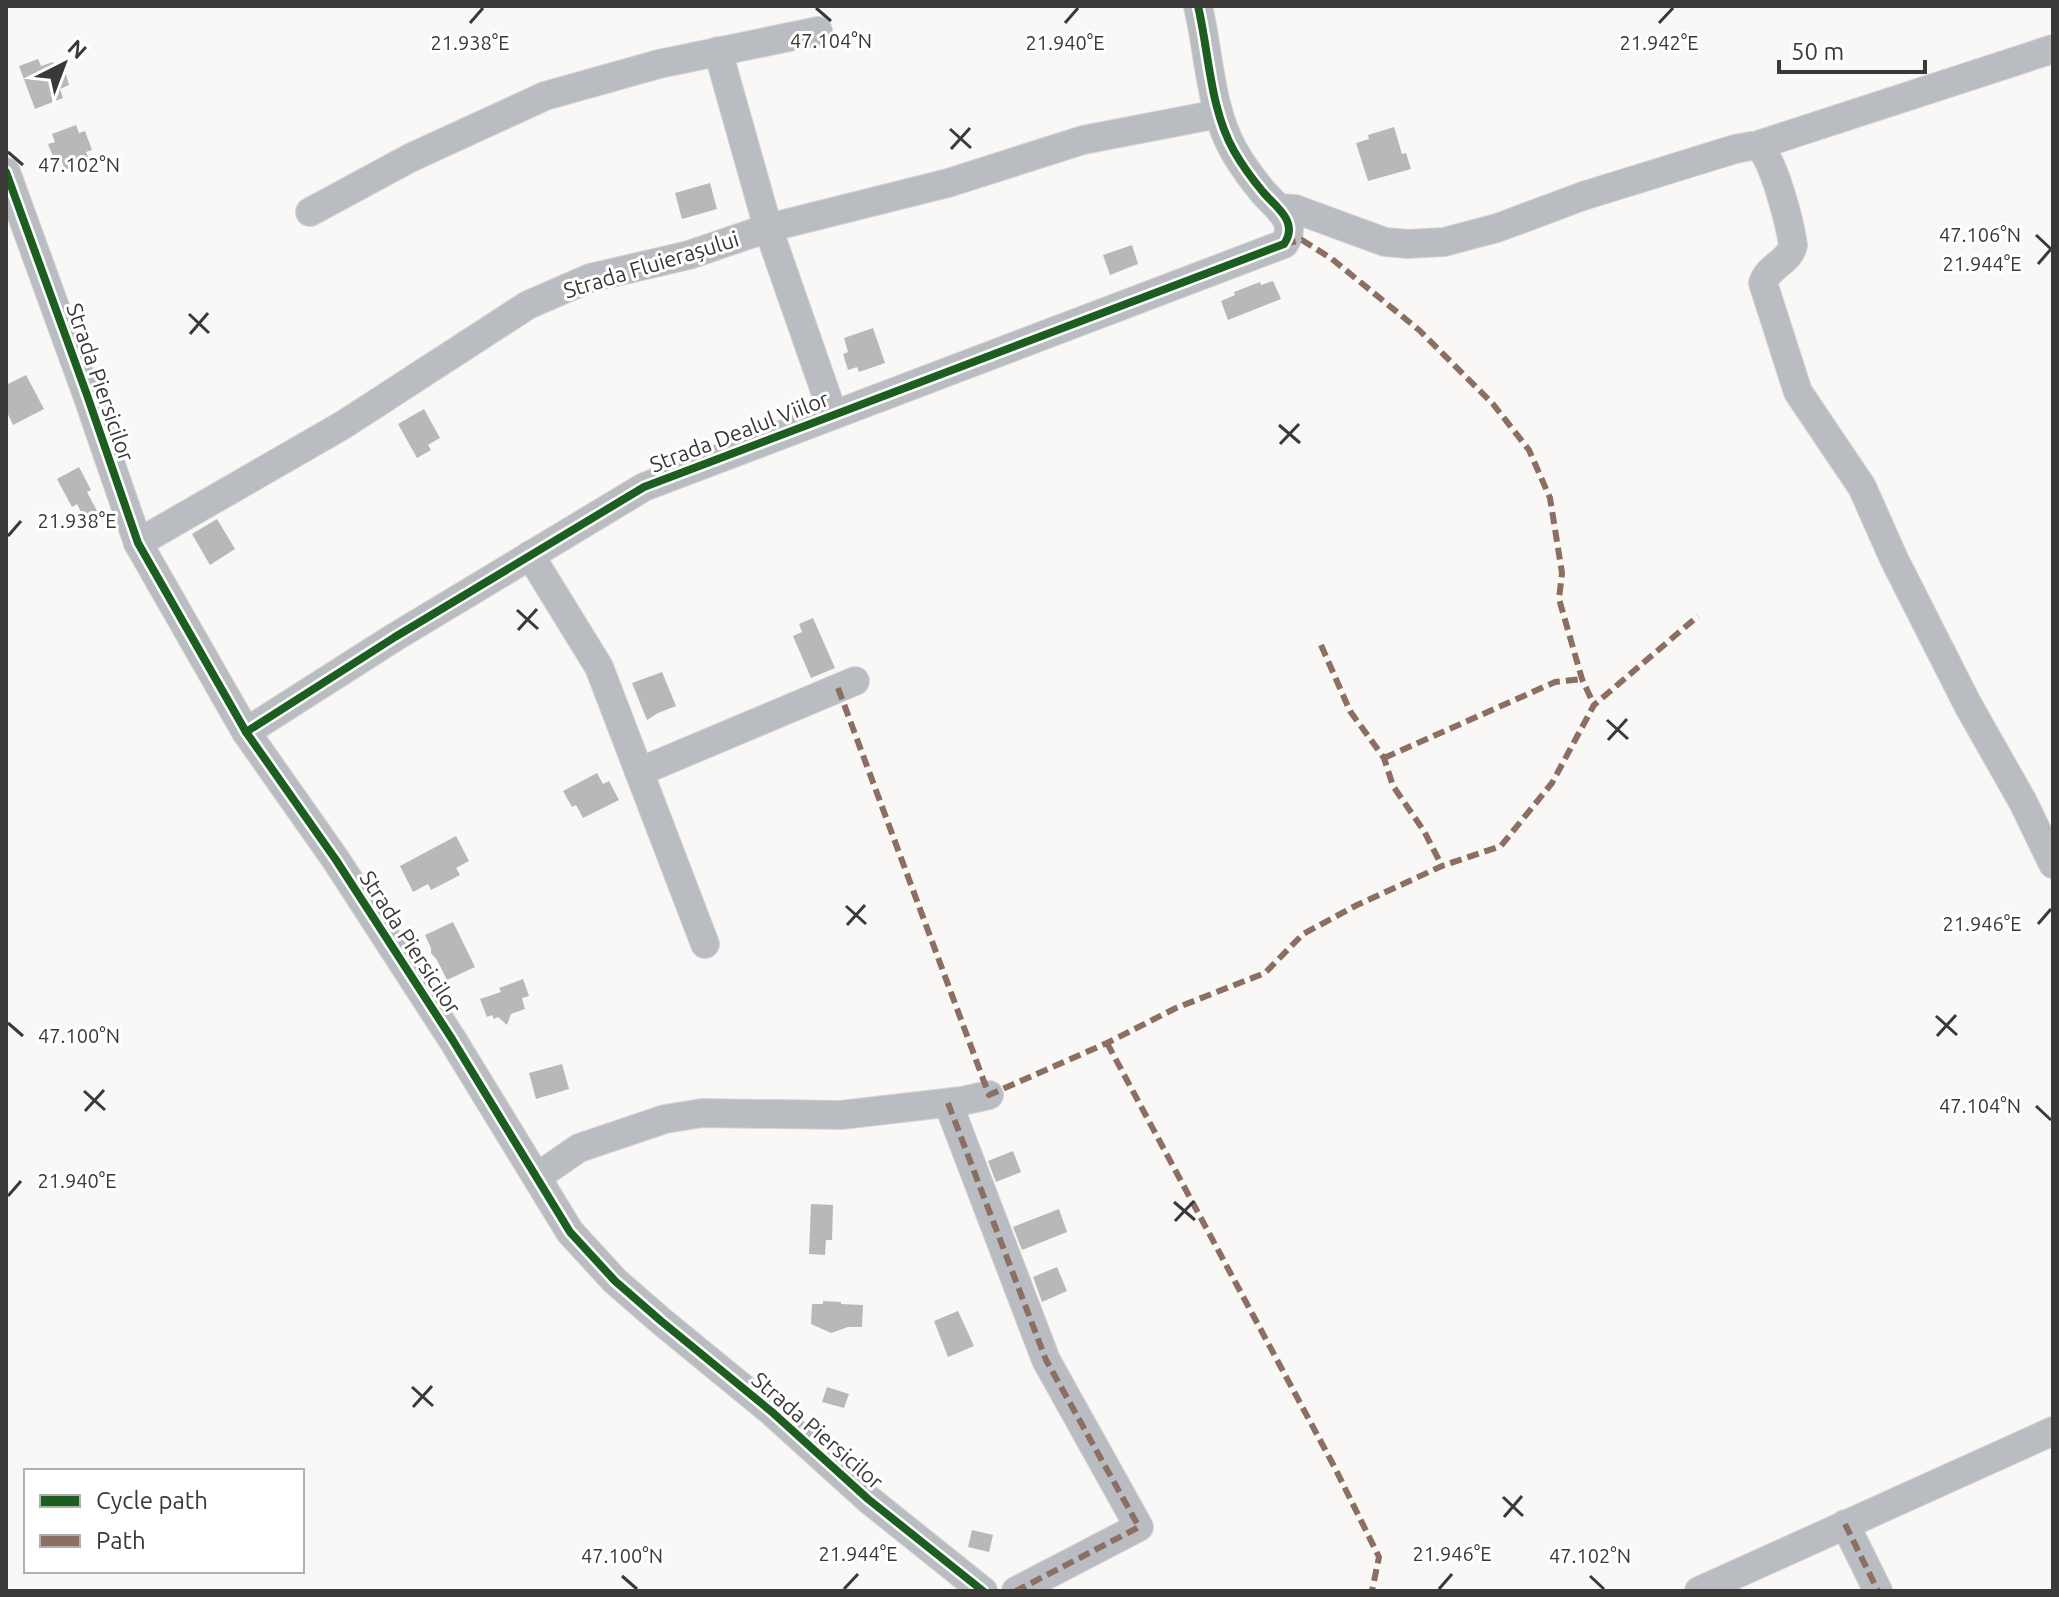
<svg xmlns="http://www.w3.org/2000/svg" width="2059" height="1597" viewBox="0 0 2059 1597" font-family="Ubuntu,sans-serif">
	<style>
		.building { fill: #b9b8b8 }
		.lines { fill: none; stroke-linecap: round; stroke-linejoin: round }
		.minor-casing { stroke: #d7d6d4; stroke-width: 30 }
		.minor { stroke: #b9bcc1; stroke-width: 28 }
		.quiet { stroke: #8d6e63; stroke-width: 6; stroke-dasharray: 12 6; stroke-linecap: butt }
		.cycleway-casing { stroke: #fff; stroke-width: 13 }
		.cycleway { stroke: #1b5e20; stroke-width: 8 }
		.ticks { fill: none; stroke: #3a3937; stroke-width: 3 }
		.labels { text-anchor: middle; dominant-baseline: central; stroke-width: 6; stroke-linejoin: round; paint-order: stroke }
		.street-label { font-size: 22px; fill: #3a3937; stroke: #fff }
		.ticks-label { font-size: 20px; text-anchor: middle; fill: #3a3937; stroke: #fff; stroke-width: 6; stroke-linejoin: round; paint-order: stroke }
	</style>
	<rect width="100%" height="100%" fill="#faf8f6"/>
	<g class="building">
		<polygon points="38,59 41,66 53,62 58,73 65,71 69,85 60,89 63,98 35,109 19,66"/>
		<polygon points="76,125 79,133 85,131 92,150 86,152 90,161 65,170 62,161 56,164 48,144 55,142 52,134"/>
		<polygon points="1394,127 1402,154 1406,153 1411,169 1368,181 1356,143 1369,139 1368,135"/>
		<polygon points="710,183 717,209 682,219 675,193"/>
		<polygon points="1132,245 1138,264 1110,275 1103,255"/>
		<polygon points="1273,281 1281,299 1228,320 1221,301 1235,295 1234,292 1260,282 1261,285"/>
		<polygon points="873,328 885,363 859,372 857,367 848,370 843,354 848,352 844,338"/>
		<polygon points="26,375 44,409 13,425 6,410 6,385"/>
		<polygon points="424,409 440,438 428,445 431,450 417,458 398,424"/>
		<polygon points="79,467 91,490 87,492 97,511 84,518 77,504 72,507 57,479"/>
		<polygon points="217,519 235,549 210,565 192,534"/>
		<polygon points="813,618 835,668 811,678 793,636 802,632 799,624"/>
		<polygon points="662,672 676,706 658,713 647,720 632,683"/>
		<polygon points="597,773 603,784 609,781 619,800 583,818 576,805 572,807 563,791"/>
		<polygon points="456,836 469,861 456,868 460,875 431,890 428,884 413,892 400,866"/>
		<polygon points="453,922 475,967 447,980 437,960 431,953 431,948 425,935"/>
		<polygon points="523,979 529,996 522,998 525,1009 511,1014 507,1025 498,1017 494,1019 492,1015 487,1017 480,999 501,992 499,988"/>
		<polygon points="562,1064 569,1089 536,1099 529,1073"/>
		<polygon points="1013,1151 1021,1172 996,1182 988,1161"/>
		<polygon points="811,1204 833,1205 832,1240 826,1240 825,1255 809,1254"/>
		<polygon points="1059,1209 1067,1232 1022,1250 1013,1227"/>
		<polygon points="1057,1267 1067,1291 1042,1302 1033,1277"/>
		<polygon points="823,1301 841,1302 841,1304 863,1305 862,1327 848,1327 831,1333 811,1324 812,1304 823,1304"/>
		<polygon points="958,1311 974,1346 948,1357 934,1321"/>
		<polygon points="827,1387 849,1394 844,1408 822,1402"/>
		<polygon points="972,1530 993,1535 989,1552 968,1547"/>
	</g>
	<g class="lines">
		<defs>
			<g id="minor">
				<polyline points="718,51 768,228 833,414"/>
				<polyline points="1755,146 2053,49"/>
				<polyline points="6,172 87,395 138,543 246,732 336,860 452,1039 570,1232 615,1281 661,1321 772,1412 868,1499 983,1591"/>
				<path d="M 1279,208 L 1295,209 L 1385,242 L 1408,244 L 1444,242 L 1497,228 L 1583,196 L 1735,149 L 1751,146 L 1759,147 C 1774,160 1790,224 1793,245 C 1790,262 1768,266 1763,283 L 1798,392 L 1862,487 L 1894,559 L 1968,705 L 2023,802 L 2053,864"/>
				<polyline points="310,212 410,158 545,96 659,64 818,31"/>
				<polyline points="138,543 343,425 528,305 590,278 689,255 768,228 948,183 1083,140 1218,114"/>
				<polyline points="530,555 599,667 705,944"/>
				<path d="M 246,732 L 395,637 L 644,487 L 1284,244 C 1299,222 1277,208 1263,192 C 1253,180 1242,165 1234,151 C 1210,109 1209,53 1198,6"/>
				<polyline points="639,772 855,681"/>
				<polyline points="948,1103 1046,1360 1139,1527 1016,1591"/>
				<polyline points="537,1177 579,1148 665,1119 702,1113 841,1115 962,1101 989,1095"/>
				<polyline points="1845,1524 1878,1591"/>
				<polyline points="1699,1591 2053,1431"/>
			</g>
		</defs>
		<use href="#minor" class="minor-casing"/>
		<use href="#minor" class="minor"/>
		<g class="quiet">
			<polyline points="1284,244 1302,240 1332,259 1419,330 1493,404 1529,450 1550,498 1562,573 1559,599 1582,679 1594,705"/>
			<polyline points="1321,645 1350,711 1384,758 1393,786 1424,831 1442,866"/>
			<polyline points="838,688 989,1095 1107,1043 1176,1008 1265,973 1303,934 1357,905 1442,866 1501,846 1552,783 1594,705 1698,616"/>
			<polyline points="1384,758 1555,682 1582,679"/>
			<polyline points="1107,1043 1335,1468 1379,1557 1372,1591"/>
			<polyline points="948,1103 1046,1360 1139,1527 1016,1591"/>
			<polyline points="1845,1524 1878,1591"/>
		</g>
		<defs>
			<g id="cycleway">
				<polyline points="6,172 87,395 138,543 246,732 336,860 452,1039 570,1232 615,1281 661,1321 772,1412 868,1499 983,1591"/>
				<path d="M 246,732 L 395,637 L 644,487 L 1284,244 C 1299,222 1277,208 1263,192 C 1253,180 1242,165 1234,151 C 1210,109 1209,53 1198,6"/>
			</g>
		</defs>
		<use href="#cycleway" class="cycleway-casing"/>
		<use href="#cycleway" class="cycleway"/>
	</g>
	<path class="ticks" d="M 816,8 L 831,21M 470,23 L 483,8M 1065,23 L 1078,8M 1659,23 L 1673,8M 950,129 L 971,148M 951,149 L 970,128M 8,152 L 23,165M 2036,235 L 2051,249M 2038,264 L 2051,249M 189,314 L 209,333M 190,334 L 208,313M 1279,425 L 1300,443M 1280,444 L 1299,424M 8,536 L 21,521M 517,610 L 538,629M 518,630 L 537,609M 1607,720 L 1628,739M 1608,740 L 1627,719M 846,906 L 866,924M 2038,924 L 2051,909M 847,925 L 865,905M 1936,1016 L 1957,1035M 8,1023 L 23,1036M 1937,1036 L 1956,1015M 84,1091 L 105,1110M 2036,1106 L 2051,1120M 85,1111 L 104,1090M 8,1196 L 21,1181M 1174,1202 L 1195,1220M 1175,1221 L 1194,1201M 412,1387 L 433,1406M 413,1407 L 432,1386M 1503,1497 L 1523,1516M 1504,1517 L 1522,1496M 622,1576 L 637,1589M 1590,1576 L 1604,1589M 844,1589 L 858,1574M 1439,1589 L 1452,1574"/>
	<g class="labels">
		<g class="street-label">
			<text transform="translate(651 264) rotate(-17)">Strada Fluierașului</text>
			<text transform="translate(101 382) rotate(71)">Strada Piersicilor</text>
			<text transform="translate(739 431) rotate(-21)">Strada Dealul Viilor</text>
			<text transform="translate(411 942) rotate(57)">Strada Piersicilor</text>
			<text transform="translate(818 1430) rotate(41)">Strada Piersicilor</text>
		</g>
	</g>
	<g class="ticks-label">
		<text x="831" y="48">47.104°N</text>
		<text x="470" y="50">21.938°E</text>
		<text x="1659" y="50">21.942°E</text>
		<text x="1065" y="50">21.940°E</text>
		<text x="79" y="172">47.102°N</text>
		<text x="1980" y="242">47.106°N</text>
		<text x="1982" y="271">21.944°E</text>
		<text x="77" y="528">21.938°E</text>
		<text x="1982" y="931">21.946°E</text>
		<text x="79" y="1043">47.100°N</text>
		<text x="1980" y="1113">47.104°N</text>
		<text x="77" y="1188">21.940°E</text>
		<text x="858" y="1561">21.944°E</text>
		<text x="1452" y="1561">21.946°E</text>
		<text x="622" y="1563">47.100°N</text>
		<text x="1590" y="1563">47.102°N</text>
	</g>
	<rect width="2059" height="1597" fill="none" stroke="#3a3937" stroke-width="16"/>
	<rect x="24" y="1469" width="280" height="104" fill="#ffffff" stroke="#b0b0af" stroke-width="2"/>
	<rect x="40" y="1495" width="40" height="12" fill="#1b5e20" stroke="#b0b0af" stroke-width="2"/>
	<text x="96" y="1509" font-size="24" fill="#3a3937">Cycle path</text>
	<rect x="40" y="1535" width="40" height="12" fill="#8d6e63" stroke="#b0b0af" stroke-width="2"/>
	<text x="96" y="1549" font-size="24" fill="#3a3937">Path</text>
	<g transform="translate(64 64) rotate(42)" stroke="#ffffff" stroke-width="6" paint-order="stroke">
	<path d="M0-6L14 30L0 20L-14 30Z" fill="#3a3937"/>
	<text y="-12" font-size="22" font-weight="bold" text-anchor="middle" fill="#3a3937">N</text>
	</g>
	<path d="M1779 60v12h146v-12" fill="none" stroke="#3a3937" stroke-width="4"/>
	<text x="1791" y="60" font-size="24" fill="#3a3937" stroke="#ffffff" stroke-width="6" paint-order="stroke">50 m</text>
</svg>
